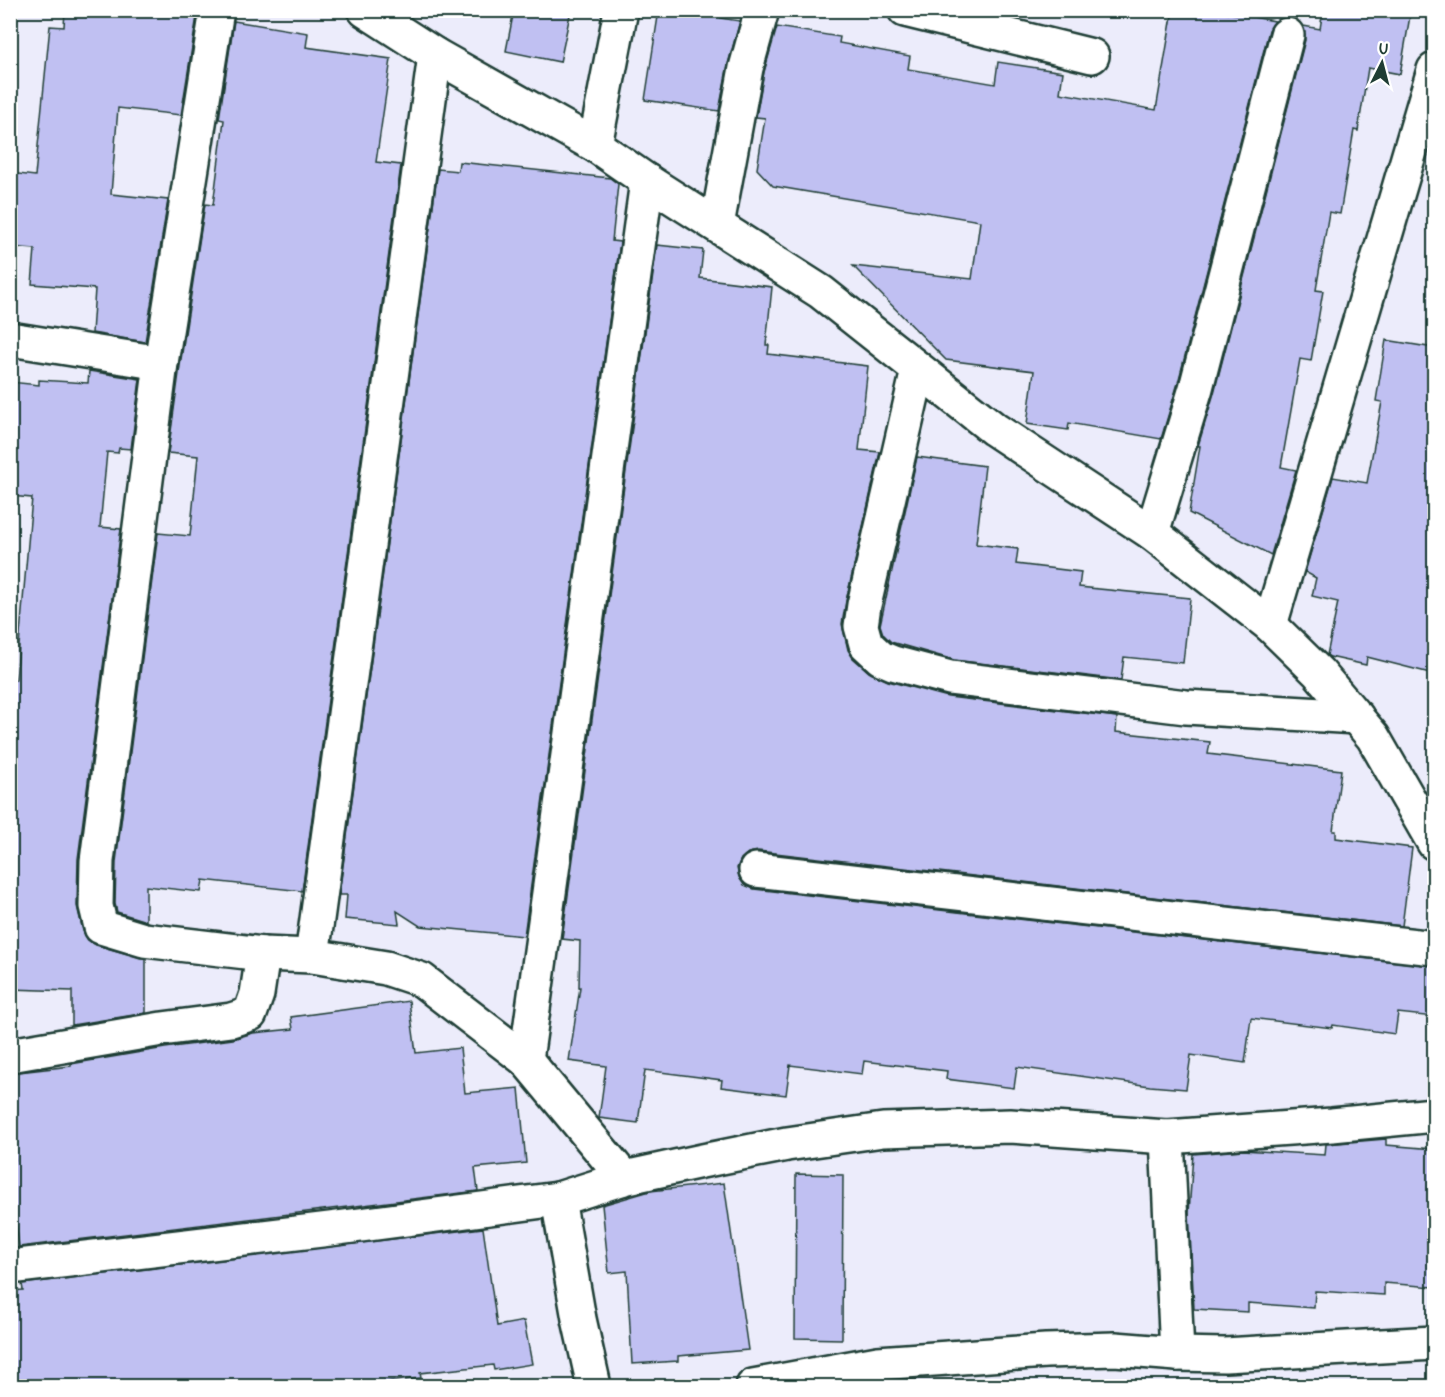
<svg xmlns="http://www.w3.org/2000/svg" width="1445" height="1397" viewBox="0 0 1445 1397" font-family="'Patrick Hand',sans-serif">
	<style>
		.building { fill: #c0c0f2; stroke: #1f3d34; stroke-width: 1.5 }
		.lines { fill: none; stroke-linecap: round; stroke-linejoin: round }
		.minor-casing { stroke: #1f3d34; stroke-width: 38 }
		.minor { stroke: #fff; stroke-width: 33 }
	</style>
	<rect width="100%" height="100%" fill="#ececfb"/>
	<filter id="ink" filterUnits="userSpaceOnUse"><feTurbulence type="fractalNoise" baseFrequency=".0167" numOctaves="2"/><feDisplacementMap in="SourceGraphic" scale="12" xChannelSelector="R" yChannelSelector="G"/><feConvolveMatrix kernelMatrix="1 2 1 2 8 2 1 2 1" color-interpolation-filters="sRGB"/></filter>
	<g filter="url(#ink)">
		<g class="building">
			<polygon points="65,10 164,10 197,16 181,115 118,108 111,194 168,200 145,342 92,333 95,289 32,284 35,249 10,247 10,173 35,176 50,26 64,27"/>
			<polygon points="514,10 571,10 560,62 506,51"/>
			<polygon points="659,10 722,10 721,18 740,21 728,64 719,111 645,100"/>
			<polygon points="1173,10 1213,10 1275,21 1269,30 1178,383 1161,439 1069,423 1068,430 1027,424 1034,371 946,360 853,266 972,279 980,221 773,186 757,169 765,118 756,117 764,72 777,27 840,37 839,43 910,56 908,69 995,84 998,62 1063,72 1060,93 1156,110"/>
			<polygon points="1323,10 1411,10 1400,74 1368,68 1358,131 1354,130 1340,214 1329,212 1316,290 1323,291 1311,361 1300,359 1281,467 1296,470 1271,555 1189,513 1200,446 1198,446 1214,393 1305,40 1303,26 1320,29"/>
			<polygon points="234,21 308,33 306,47 391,59 376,162 401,165 302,891 203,880 201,892 146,886 146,921 117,912 115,904 116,862 158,533 190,536 198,456 168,453 180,366 205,204 213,205 224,120 219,119"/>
			<polygon points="459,162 610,178 618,184 612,241 620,242 524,936 420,926 397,911 399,924 345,919 347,895 339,895 438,169 458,171"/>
			<polygon points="657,245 703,250 700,278 772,287 766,345 769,345 768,354 868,366 859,450 880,452 846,601 842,624 848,650 853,658 869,672 888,681 948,697 1117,717 1116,732 1210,742 1208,754 1341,770 1333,831 1336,831 1336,838 1412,848 1402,926 758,851 748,853 741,859 737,868 739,877 744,885 754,889 1434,966 1434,1017 1398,1013 1395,1034 1333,1025 1332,1028 1251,1018 1245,1063 1191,1055 1186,1089 1150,1086 1017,1067 1014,1088 946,1079 947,1071 864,1061 862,1074 790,1065 786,1095 721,1087 722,1080 645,1070 638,1123 599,1118 606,1066 569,1061 580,987 579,987 580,941 562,939"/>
			<polygon points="1386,340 1434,348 1434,674 1367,657 1366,665 1330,657 1327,655 1338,602 1312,596 1316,578 1305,572 1333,477 1367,483 1382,402 1376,401"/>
			<polygon points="89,371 140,379 131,449 119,448 118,453 107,452 100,527 121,529 78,859 77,906 83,931 88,940 96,945 146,959 146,1013 72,1025 72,991 10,989 10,680 16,680 32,498 10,496 10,382 39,385 39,380 88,383"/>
			<polygon points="917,457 985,466 976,544 1018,549 1016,564 1081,572 1079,587 1190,598 1183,663 1124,657 1121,680 954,660 891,642 883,634 880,625"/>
			<polygon points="409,1001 416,1053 460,1048 465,1093 519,1088 526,1163 475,1168 478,1191 19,1247 10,1169 10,1160 15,1160 10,1107 10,1073 71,1066 71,1064 165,1048 233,1039 253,1033 293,1029 291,1017"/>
			<polygon points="1386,1139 1386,1145 1434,1149 1434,1287 1384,1283 1384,1295 1315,1291 1314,1308 1248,1303 1248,1312 1194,1309 1189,1213 1193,1154 1243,1150 1325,1155 1326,1144"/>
			<polygon points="796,1174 843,1175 842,1339 795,1338"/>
			<polygon points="724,1183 748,1350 678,1356 678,1361 632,1364 627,1271 609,1273 602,1205 650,1191"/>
			<polygon points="483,1228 497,1326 524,1321 532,1364 494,1370 493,1365 420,1373 421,1378 348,1386 10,1386 10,1291 23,1290 22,1284"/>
		</g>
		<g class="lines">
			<defs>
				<g id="minor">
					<polyline points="217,10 161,363 97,861 96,906 101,927 144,940 263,954 312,956 386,968 422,980 526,1060 624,1178"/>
					<polyline points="365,10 435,55 595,145 647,181 821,292 994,429 1152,533 1270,625 1319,673 1373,737 1434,843"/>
					<polyline points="905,10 1092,56"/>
					<polyline points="595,145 621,10"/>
					<polyline points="717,225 746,68 762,10"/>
					<polyline points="10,339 161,363"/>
					<polyline points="918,370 864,605 861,626 866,644 881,658 893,663 950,678 1186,707 1357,717"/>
					<polyline points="1152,533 1196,388 1287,35"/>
					<polyline points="1270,625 1434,70"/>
					<polyline points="756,870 1434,948"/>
					<polyline points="312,956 435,55"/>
					<polyline points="10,1055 162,1029 231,1020 250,1014 257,994 263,954"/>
					<polyline points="526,1060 647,181"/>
					<polyline points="1167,1137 1177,1354"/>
					<polyline points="558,1199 579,1319 594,1386"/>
					<polyline points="10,1267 330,1229 558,1199 624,1178 702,1161 787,1144 883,1130 1010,1126 1167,1137 1332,1125 1434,1115"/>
					<polyline points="753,1386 878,1363 1046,1351 1115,1349 1177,1354 1225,1355 1434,1343"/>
				</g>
			</defs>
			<use href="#minor" class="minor-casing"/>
			<use href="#minor" class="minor"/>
		</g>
	</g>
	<rect width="1445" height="1397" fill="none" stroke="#fff" stroke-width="36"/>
	<rect x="18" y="18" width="1409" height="1361" fill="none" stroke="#1f3d34" stroke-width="2" filter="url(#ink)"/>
	<g transform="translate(1382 63) rotate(6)" stroke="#ffffff" stroke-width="4.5" paint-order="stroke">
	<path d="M0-4.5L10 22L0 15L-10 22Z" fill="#1f3d34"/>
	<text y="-9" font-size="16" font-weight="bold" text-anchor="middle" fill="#1f3d34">U</text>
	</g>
</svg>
